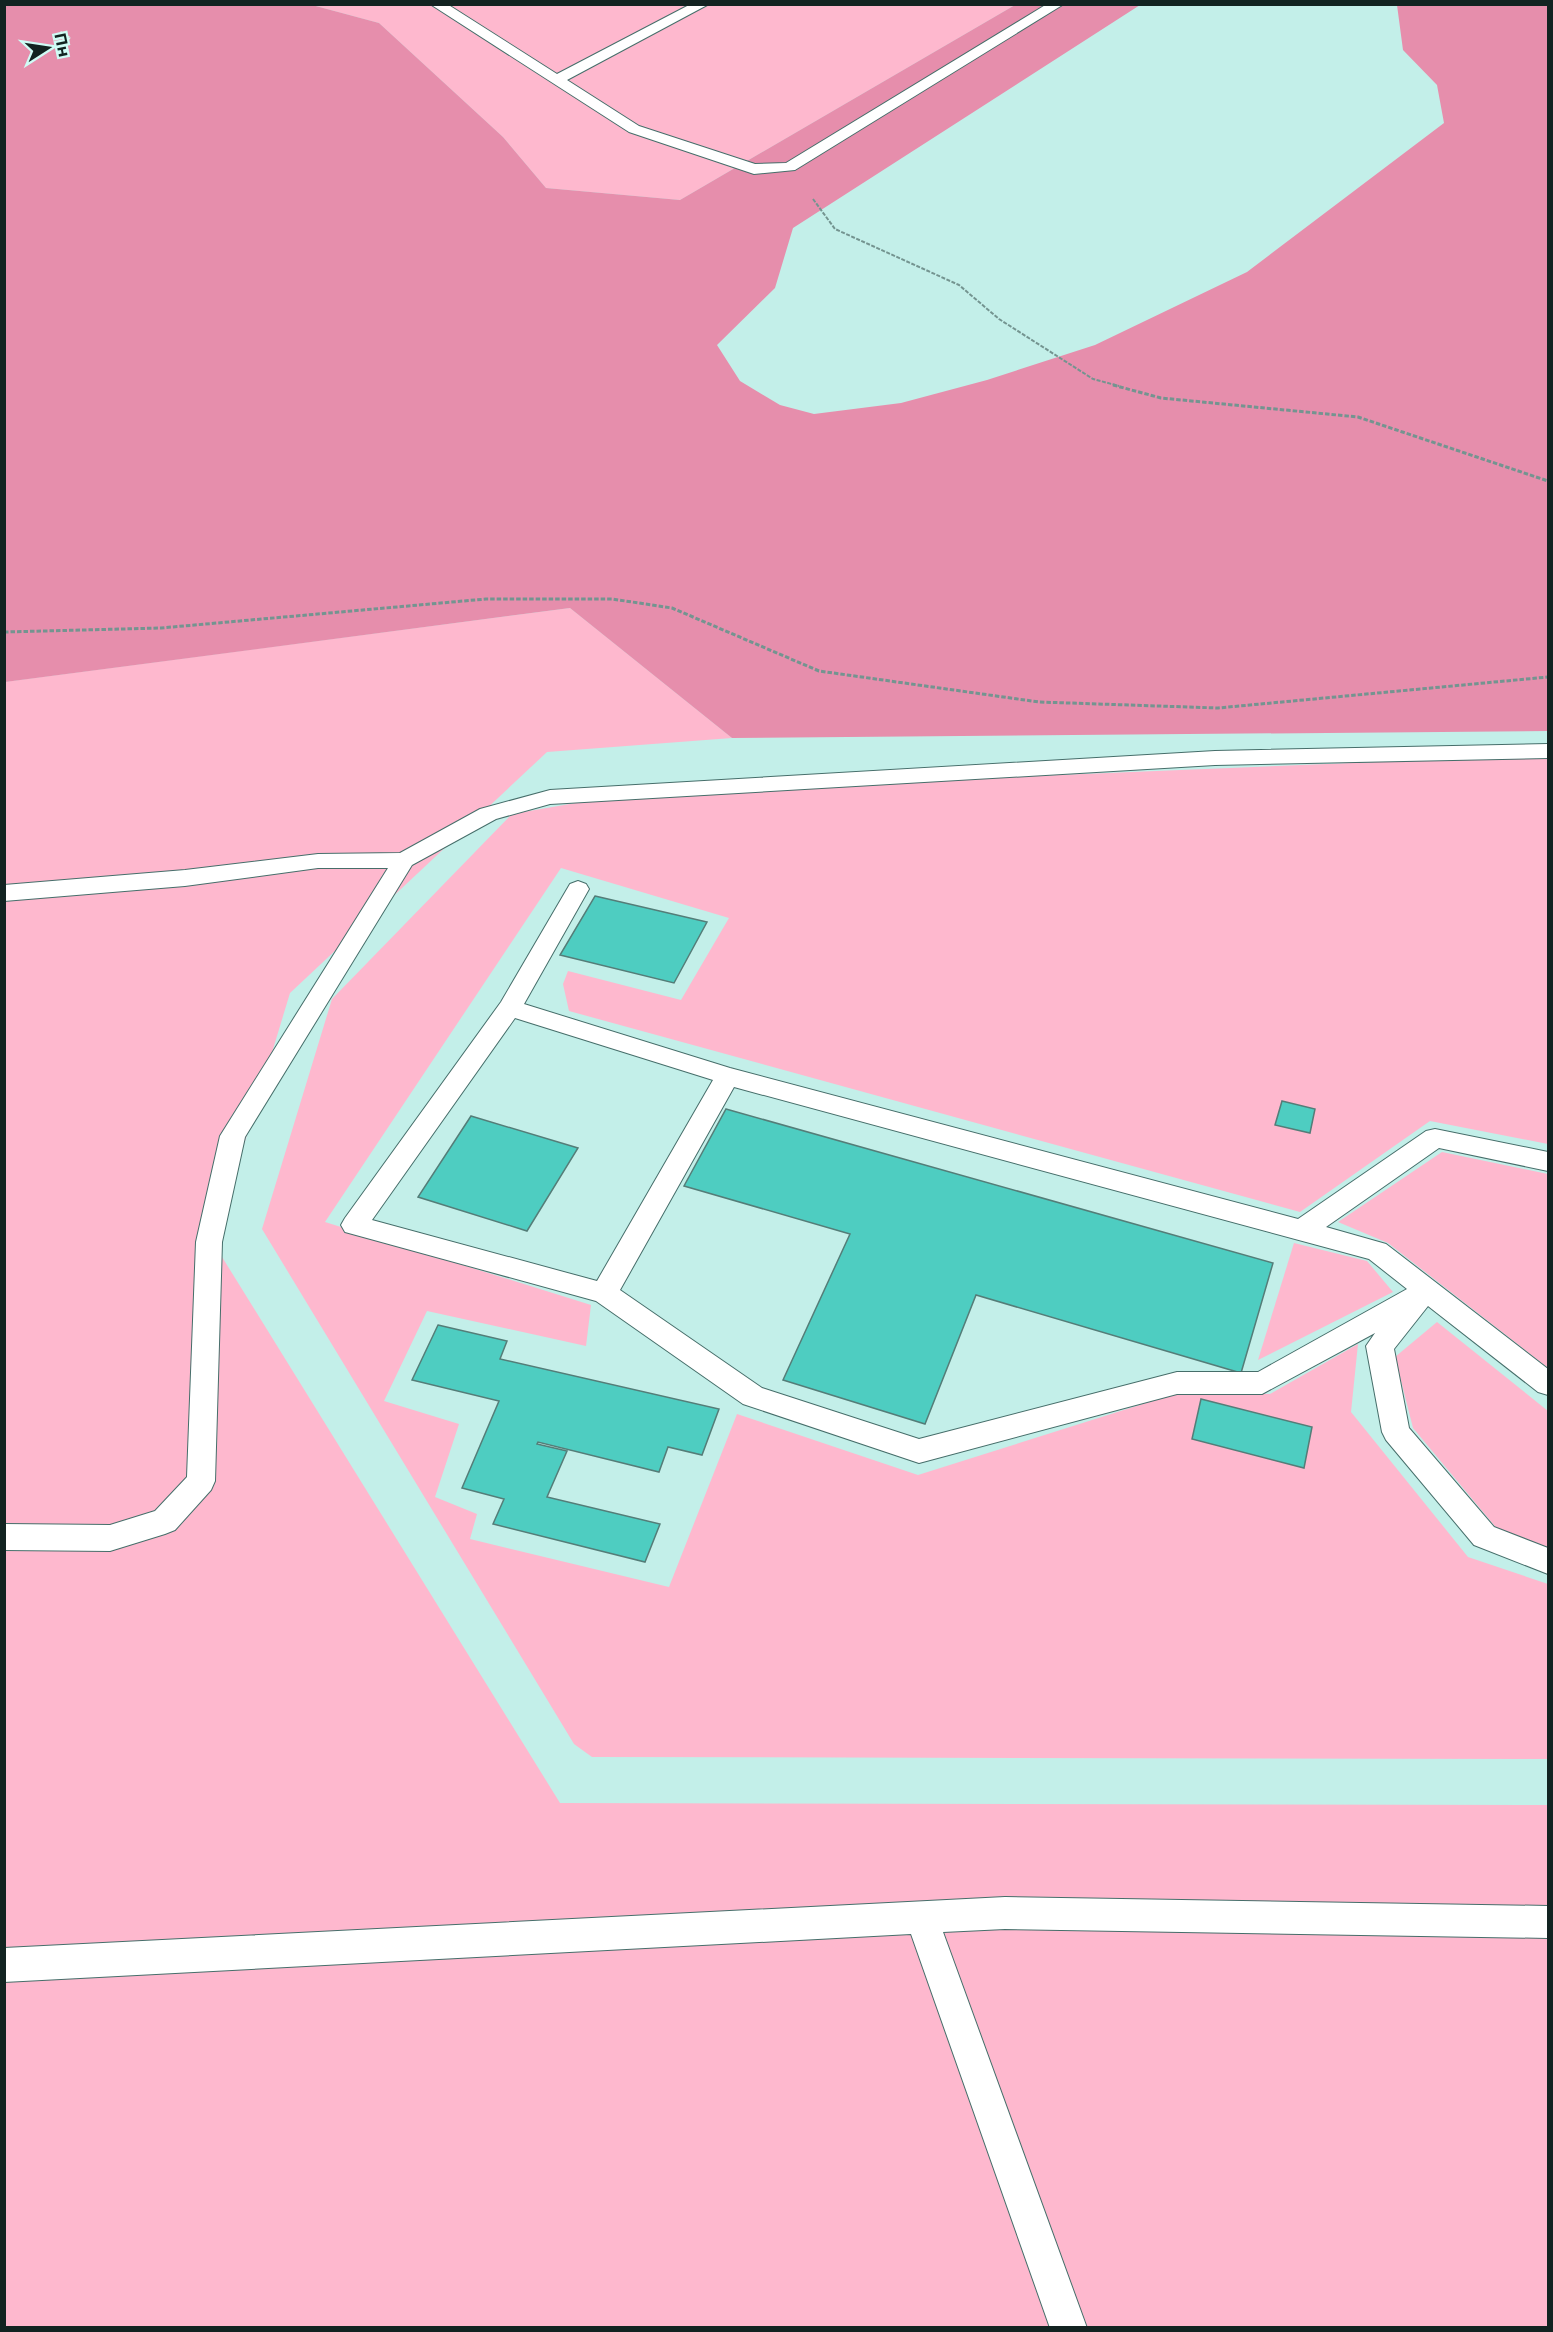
<svg xmlns="http://www.w3.org/2000/svg" width="1553" height="2332" viewBox="0 0 1553 2332" font-family="Montserrat,sans-serif">
	<style>
		.green { fill: #feb8ce }
		.forest { fill: #e68eac }
		.building { fill: #4ecdc1; stroke: #547d78; stroke-width: 1.5 }
		.lines { fill: none; stroke-linecap: round; stroke-linejoin: round }
		.lane-casing { stroke: #466e6a; stroke-width: 2 }
		.path-far1 { stroke: #749490; stroke-width: 2; stroke-dasharray: 4 1.5; stroke-linecap: butt }
		.path { stroke: #749490; stroke-width: 3; stroke-dasharray: 4.5 2; stroke-linecap: butt }
		.lane { fill: #fff; fill-rule: evenodd }
	</style>
	<rect width="100%" height="100%" fill="#c3efe9"/>
	<g class="green">
		<polygon points="312,5 1015,5 680,200 546,188 503,137 379,23"/>
		<polygon points="570,608 732,738 547,752 290,993 214,1244 560,1803 1548,1805 1548,2327 5,2327 4,682"/>
		<polygon points="1548,755 1548,1144 1430,1121 1300,1212 569,1011 563,984 568,971 681,1000 729,918 561,868 325,1222 591,1305 586,1346 427,1311 384,1401 459,1424 435,1497 477,1514 470,1539 669,1587 737,1414 918,1475 1184,1391 1270,1394 1358,1344 1351,1412 1468,1557 1548,1584 1548,1759 592,1757 574,1744 262,1229 332,999 512,814 587,801 984,778"/>
		<polygon points="1442,1152 1548,1174 1548,1368 1388,1243 1338,1222"/>
		<polygon points="1294,1243 1367,1261 1393,1292 1258,1360"/>
		<polygon points="1437,1322 1548,1411 1548,1548 1498,1530 1413,1428 1395,1357"/>
	</g>
	<polygon class="forest" points="4,5 312,5 379,23 503,137 546,188 680,200 1015,5 1140,5 793,228 775,288 717,345 740,381 780,405 814,414 901,403 987,380 1095,345 1247,272 1444,123 1437,85 1403,50 1397,5 1548,5 1548,731 732,738 570,608 5,682"/>
	<g class="building">
		<polygon points="595,896 707,922 674,983 560,955"/>
		<polygon points="1282,1101 1315,1109 1310,1133 1275,1125"/>
		<polygon points="726,1109 1273,1263 1241,1373 976,1295 925,1424 783,1380 850,1234 684,1186"/>
		<polygon points="471,1116 578,1148 527,1231 418,1197"/>
		<polygon points="438,1325 507,1341 500,1359 719,1409 702,1455 668,1447 659,1472 538,1442 537,1444 567,1451 547,1497 660,1524 645,1562 493,1524 504,1499 462,1488 499,1401 412,1380"/>
		<polygon points="1201,1399 1312,1427 1304,1468 1192,1439"/>
	</g>
	<g class="lines">
		<defs>
			<g id="lane">
				<polygon points="430,4 447,4 557,74 691,4 709,4 567,80 639,126 755,164 786,163 1047,4 1064,4 795,170 754,174 629,132"/>
				<polygon points="1548,744 1548,758 1215,765 550,804 496,819 412,865 245,1137 222,1242 215,1481 211,1490 175,1530 165,1534 110,1551 4,1550 4,1524 110,1525 155,1511 187,1477 196,1242 220,1136 388,868 318,868 185,886 4,901 4,885 185,870 318,854 400,853 480,809 550,790 1215,751"/>
				<path d="M 578,881 L 586,884 L 589,889 L 524,1004 L 730,1068 L 1298,1219 L 1426,1131 L 1435,1129 L 1548,1152 L 1548,1171 L 1439,1148 L 1326,1227 L 1386,1244 L 1548,1369 L 1548,1395 L 1538,1392 L 1428,1306 L 1394,1349 L 1409,1428 L 1494,1527 L 1548,1548 L 1548,1574 L 1474,1545 L 1386,1440 L 1382,1432 L 1366,1346 L 1375,1333 L 1262,1394 L 1177,1394 L 919,1463 L 743,1404 L 596,1301 L 345,1232 L 341,1225 L 345,1218 L 501,1002 L 570,884 ZM 515,1018 L 713,1080 L 597,1281 L 372,1220 ZM 734,1087 L 1369,1259 L 1407,1289 L 1258,1372 L 1177,1372 L 919,1439 L 762,1388 L 620,1290 Z"/>
				<polygon points="1005,1897 1548,1906 1548,1938 1005,1929 943,1932 1087,2328 1050,2328 911,1934 4,1982 4,1948"/>
			</g>
		</defs>
		<use href="#lane" class="lane-casing"/>
		<polyline class="path-far1" points="813,199 835,229 959,285 999,319 1093,379 1119,386"/>
		<g class="path">
			<polyline points="1113,385 1161,398 1358,417 1548,481"/>
			<polyline points="4,632 161,628 486,599 612,599 672,608 819,671 1039,702 1218,708 1548,677"/>
		</g>
		<use href="#lane" class="lane"/>
	</g>
	<rect width="1553" height="2332" fill="none" stroke="#122321" stroke-width="12"/>
	<g transform="translate(48 48) rotate(78)" stroke="#d0fcf6" stroke-width="4.5" paint-order="stroke">
	<path d="M0-4.5L10 22L0 15L-10 22Z" fill="#122321"/>
	<text y="-9" font-size="16" font-weight="bold" text-anchor="middle" fill="#122321">Пн</text>
	</g>
</svg>
